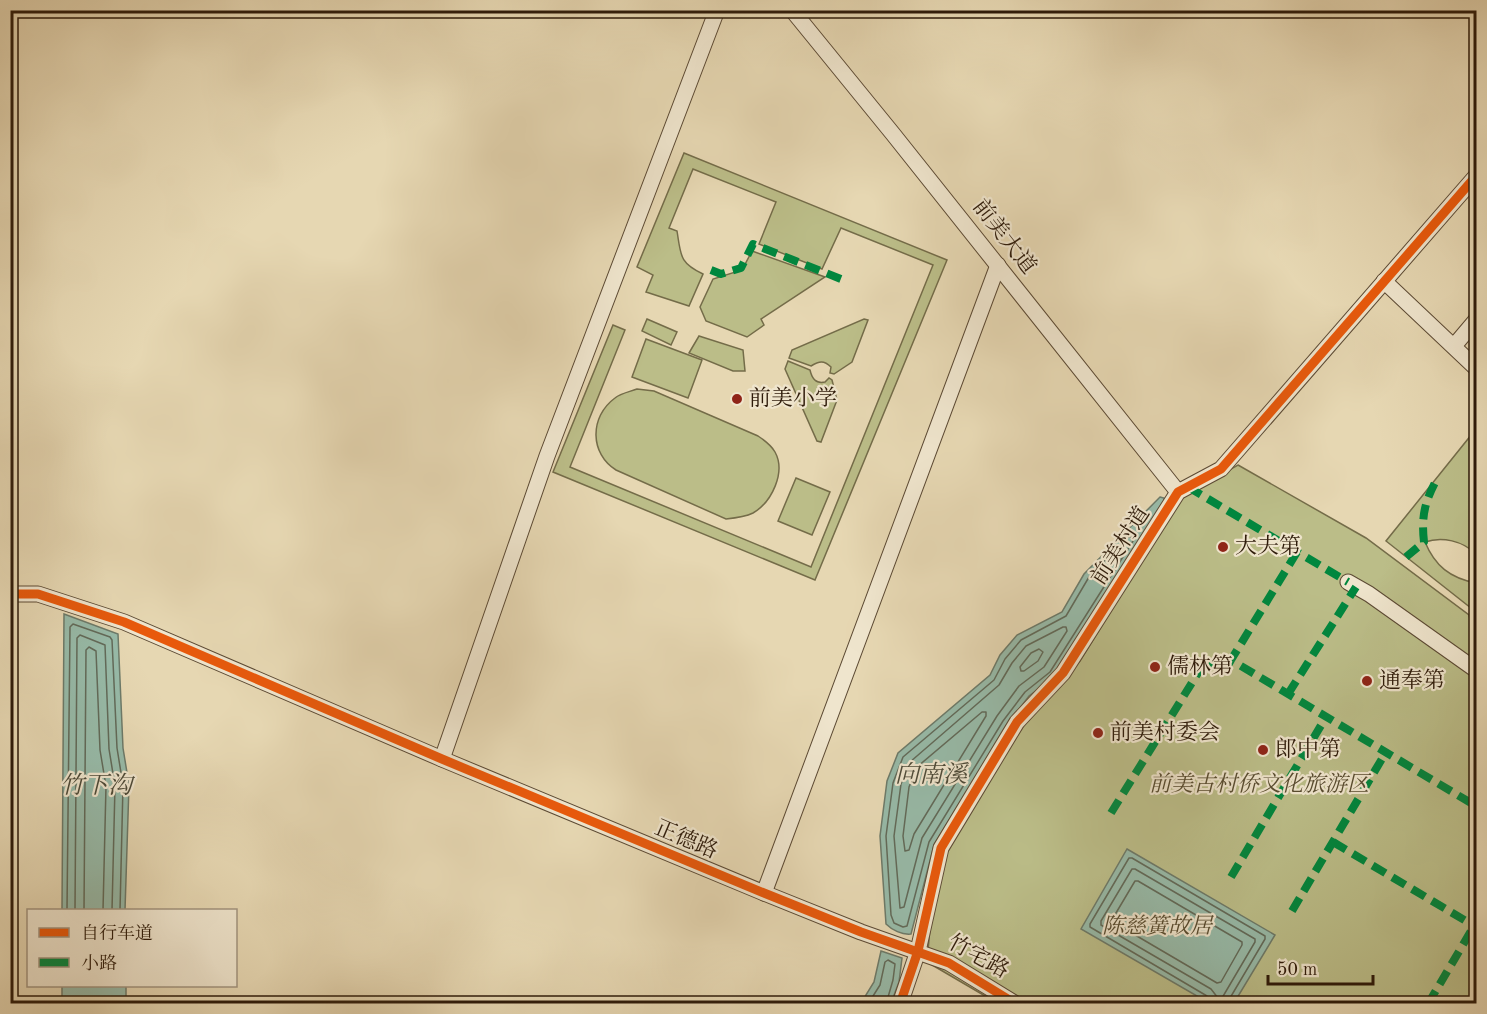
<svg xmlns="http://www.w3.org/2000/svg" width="1487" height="1014" viewBox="0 0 1487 1014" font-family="'Old Standard TT','Noto Serif SC',serif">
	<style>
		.green { fill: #bbbd88; stroke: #746c49; stroke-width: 1.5 }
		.water { fill: #97baa8; stroke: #6d7a69; stroke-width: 1.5 }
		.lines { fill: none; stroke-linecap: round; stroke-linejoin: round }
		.shore { stroke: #626a59; stroke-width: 1.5 }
		.minor-casing { stroke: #5c4a34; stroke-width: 17 }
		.minor { stroke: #efe5cd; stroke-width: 15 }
		.quiet { stroke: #00873e; stroke-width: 8; stroke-dasharray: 15 8; stroke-linecap: butt }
		.cycleway-casing { stroke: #efe5cd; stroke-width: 13 }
		.cycleway { stroke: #e8590c; stroke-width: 9 }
		.poi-dot { fill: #8f2418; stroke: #efe5cd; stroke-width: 2 }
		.labels { text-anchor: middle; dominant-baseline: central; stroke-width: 4.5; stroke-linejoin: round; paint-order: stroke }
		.street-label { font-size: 22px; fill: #2e1b0a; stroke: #efe5cd }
		.poi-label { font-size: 22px; fill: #2e1b0a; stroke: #efe5cd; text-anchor: start }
		.park-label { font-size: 22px; font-style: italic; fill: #584c30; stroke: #efe5cd }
		.water-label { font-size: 24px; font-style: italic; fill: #4e4b39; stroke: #efe5cd }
	</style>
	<rect width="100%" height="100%" fill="#e6d7b2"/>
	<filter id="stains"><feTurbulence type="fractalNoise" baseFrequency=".00333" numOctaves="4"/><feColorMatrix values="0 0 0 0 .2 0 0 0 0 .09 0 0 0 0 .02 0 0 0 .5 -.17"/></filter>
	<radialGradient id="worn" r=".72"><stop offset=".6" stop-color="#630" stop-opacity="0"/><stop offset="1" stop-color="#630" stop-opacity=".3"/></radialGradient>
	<g class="green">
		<path d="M 684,153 L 947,260 L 815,580 L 553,472 L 613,325 L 625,330 L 570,467 L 811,567 L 933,265 L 841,228 L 822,269 L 759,244 L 776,202 L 693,169 L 669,228 L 677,231 C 681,255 679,263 703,274 L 689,306 L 646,292 L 653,275 L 637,267 Z"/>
		<polygon points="752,251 825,277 761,319 764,325 747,337 706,321 700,307 713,279 742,270"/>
		<polygon points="647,319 677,332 671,345 642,331"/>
		<path d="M 864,319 L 868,320 L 852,362 L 834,374 L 830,373 L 831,367 C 824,360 819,361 811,366 L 789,358 L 792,350 Z"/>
		<polygon points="699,336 743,350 745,371 733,371 689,353"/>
		<polygon points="646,339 702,360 688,398 632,377"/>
		<path d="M 788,361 L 810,370 C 812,379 816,384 825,382 L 829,378 L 832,380 L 837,400 L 821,442 L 817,441 L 785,369 Z"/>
		<path d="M 637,389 L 654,391 L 758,436 C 764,440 771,445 775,452 C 786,472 772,502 753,513 C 745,517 736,518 726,519 L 616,470 C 590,454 589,417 615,398 C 621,393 629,392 637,389 Z"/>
		<path d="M 1476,429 L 1476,554 C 1463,541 1442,536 1425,542 C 1435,566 1450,578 1476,583 L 1476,612 L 1386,541 Z"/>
		<polygon points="1238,465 1366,538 1469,615 1476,644 1476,1003 997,1003 927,962 931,917 949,844 1022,728 1080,661 1182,496"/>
		<polygon points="796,478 830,492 812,535 778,521"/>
	</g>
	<g class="water">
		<path d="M 1160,497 L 1164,498 L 1164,503 L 1054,677 L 1029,696 L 1008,724 L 934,845 L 911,934 C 902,935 892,930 886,924 L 880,836 L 887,781 L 898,753 L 990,675 L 1000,655 L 1017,635 L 1062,612 L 1084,574 Z"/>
		<polygon points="64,614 118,634 123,748 129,785 125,910 62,910"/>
		<polygon points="1127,849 1275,935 1234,1003 1209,1003 1081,929"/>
		<polygon points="881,951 902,958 899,982 891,1003 861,1003 874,982"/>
		<rect x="62" y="986" width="64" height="17"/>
	</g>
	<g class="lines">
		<g class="shore">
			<polygon points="1128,537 1132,537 1133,541 1050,672 1025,692 1003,721 929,842 907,926 903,927 894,923 891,915 886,836 893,783 903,757 994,680 1005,659 1021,640 1066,616 1089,577"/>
			<polygon points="1063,627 1066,627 1067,631 1044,667 1019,686 997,716 922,838 904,907 900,908 894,836 901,784 910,762 999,685 1012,663 1026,646"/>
			<polygon points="1039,649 1043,652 1038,661 1024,671 1021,671 1020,667 1031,653"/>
			<polygon points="982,712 986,712 986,716 914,834 909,850 905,851 903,836 909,787 917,767"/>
			<polygon points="1132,869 1135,869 1255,939 1255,942 1222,998 1218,998 1211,989 1101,925 1101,921"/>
			<polygon points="1135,881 1138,881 1242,942 1242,945 1221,982 1217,983 1113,922 1113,918"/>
			<polyline points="67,910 70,627 73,624 110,637 112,640 117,748 123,785 120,910"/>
			<polyline points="75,910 77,638 80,635 105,645 109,749 115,786 112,910"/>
			<polyline points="84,910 86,650 89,647 96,651 100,750 106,786 103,910"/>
			<polyline points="868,1004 880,985 885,962 888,960 895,964 893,980 886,1004"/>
			<polyline points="1210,1004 1207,996 1090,927 1090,924 1129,858 1132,858 1265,936 1265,939 1230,998 1230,1004"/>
		</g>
		<defs>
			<g id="minor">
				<polyline points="792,10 893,134 1178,492"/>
				<polyline points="1384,281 1476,368"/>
				<polyline points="1454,346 1476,320"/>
				<polyline points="1348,582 1369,594 1476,670"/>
				<polyline points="10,594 38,594 124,622 442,759 764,893 861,932 949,963 1016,1004"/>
				<polyline points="442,759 547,456 717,10"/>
				<polyline points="764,893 998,265"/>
				<polyline points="900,1004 918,951 941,848 1017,722 1063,673 1178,492 1221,469 1476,176"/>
			</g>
		</defs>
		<use href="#minor" class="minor-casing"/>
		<use href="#minor" class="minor"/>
		<g class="quiet">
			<polyline points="711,270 721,274 741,268 753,244 846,281"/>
			<polyline points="1188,487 1348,582"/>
			<polyline points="1297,552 1231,660 1476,806"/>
			<path d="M 1406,557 L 1424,542 C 1421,515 1425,501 1438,477"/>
			<polyline points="1288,694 1356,587"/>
			<polyline points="1111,813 1206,660 1224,672 1231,660"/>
			<polyline points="1333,842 1476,927"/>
			<polyline points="1231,877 1326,717"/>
			<polyline points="1292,911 1386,752"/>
			<polyline points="1428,1004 1474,926"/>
		</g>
		<defs>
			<g id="cycleway">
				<polyline points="10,594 38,594 124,622 442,759 764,893 861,932 949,963 1016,1004"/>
				<polyline points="900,1004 918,951 941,848 1017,722 1063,673 1178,492 1221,469 1476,176"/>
			</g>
		</defs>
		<use href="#cycleway" class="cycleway-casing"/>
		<use href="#cycleway" class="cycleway"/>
	</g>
	<g class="poi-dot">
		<circle cx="737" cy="399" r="6"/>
		<circle cx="1223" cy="547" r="6"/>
		<circle cx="1155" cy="667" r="6"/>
		<circle cx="1367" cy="681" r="6"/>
		<circle cx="1098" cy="733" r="6"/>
		<circle cx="1263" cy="750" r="6"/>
	</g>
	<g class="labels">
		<g class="street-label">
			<text transform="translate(1004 237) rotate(52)">前美大道</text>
			<text transform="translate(1121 546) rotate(-57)">前美村道</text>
			<text transform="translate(686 840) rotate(23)">正德路</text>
			<text transform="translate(978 957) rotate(29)">竹宅路</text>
		</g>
		<g class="poi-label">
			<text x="749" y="399">前美小学</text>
			<text x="1235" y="547">大夫第</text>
			<text x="1167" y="667">儒林第</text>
			<text x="1379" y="681">通奉第</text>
			<text x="1110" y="733">前美村委会</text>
			<text x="1275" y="750">郎中第</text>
		</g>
		<g class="park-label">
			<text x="1259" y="785">前美古村侨文化旅游区</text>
			<text x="1157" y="927">陈慈簧故居</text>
		</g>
		<g class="water-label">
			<text x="931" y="776">向南溪</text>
			<text x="96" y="787">竹下沟</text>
		</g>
	</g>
	<rect width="1487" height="1014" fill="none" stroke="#e6d7b2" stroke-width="36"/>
	<rect x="12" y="12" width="1463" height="990" fill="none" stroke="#2e1b0a" stroke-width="3"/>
	<rect x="18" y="18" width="1451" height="978" fill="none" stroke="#2e1b0a" stroke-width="1.5"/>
	<rect x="27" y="909" width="210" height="78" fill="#efe5cd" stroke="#a2947f" stroke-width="1.5"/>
	<rect x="39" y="928" width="30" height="9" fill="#e8590c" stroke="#a2947f" stroke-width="1.5"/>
	<text x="81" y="939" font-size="18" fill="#2e1b0a">自行车道</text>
	<rect x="39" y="958" width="30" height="9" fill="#00873e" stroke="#a2947f" stroke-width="1.5"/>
	<text x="81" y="969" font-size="18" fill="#2e1b0a">小路</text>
	<path d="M1268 975v9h105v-9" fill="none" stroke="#2e1b0a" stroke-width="3"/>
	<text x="1277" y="975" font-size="18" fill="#2e1b0a" stroke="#efe5cd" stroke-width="4.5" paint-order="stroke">50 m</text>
	<rect width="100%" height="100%" filter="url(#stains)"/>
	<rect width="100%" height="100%" fill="url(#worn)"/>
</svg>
